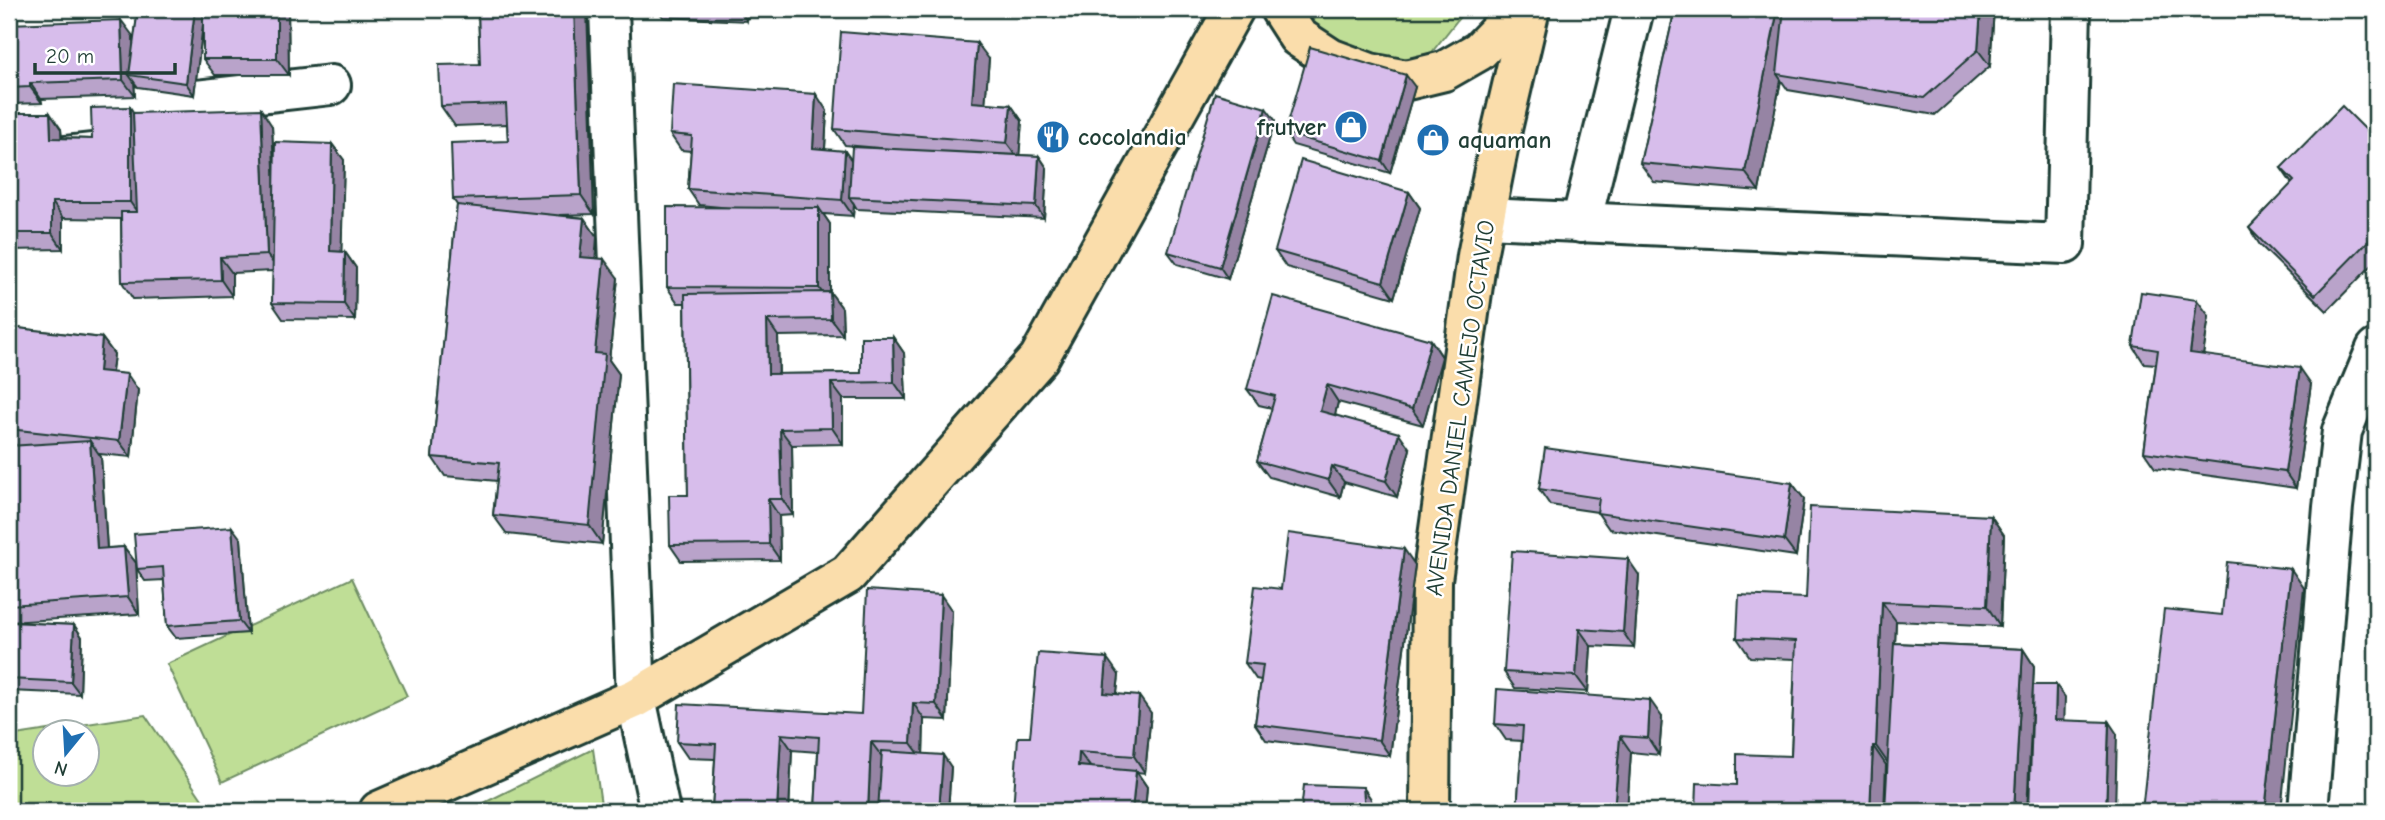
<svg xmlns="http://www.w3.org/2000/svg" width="2385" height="820" viewBox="0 0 2385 820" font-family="'Comic Neue',sans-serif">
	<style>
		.green { fill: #bfde96; stroke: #6f8e65; stroke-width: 2; fill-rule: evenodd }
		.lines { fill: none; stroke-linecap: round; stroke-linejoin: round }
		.minor-casing { stroke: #1f3d34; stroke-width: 44 }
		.major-casing { stroke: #1f3d34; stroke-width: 44 }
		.minor { stroke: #fff; stroke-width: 38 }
		.major { stroke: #faddab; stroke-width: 38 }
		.wall { fill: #b9a3ca; stroke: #1f3d34; stroke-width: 2 }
		.shaded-wall { fill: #9684a4; stroke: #1f3d34; stroke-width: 2 }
		.building { fill: #d7bdeb; stroke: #1f3d34; stroke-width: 2 }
		.labels { text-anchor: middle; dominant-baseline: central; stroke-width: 5; stroke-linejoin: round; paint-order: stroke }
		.poi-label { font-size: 24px; font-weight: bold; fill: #1f3d34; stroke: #fff; text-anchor: start }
		.street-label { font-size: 24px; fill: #1f3d34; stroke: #fff }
	</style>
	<rect width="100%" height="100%" fill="#fff"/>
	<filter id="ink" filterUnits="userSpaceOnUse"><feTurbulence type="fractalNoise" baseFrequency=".0143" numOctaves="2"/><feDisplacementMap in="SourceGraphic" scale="14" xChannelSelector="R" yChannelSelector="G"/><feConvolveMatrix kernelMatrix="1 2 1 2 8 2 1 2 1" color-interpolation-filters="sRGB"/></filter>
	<g filter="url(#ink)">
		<g class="green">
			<polygon points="1309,9 1466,9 1432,52 1399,65 1352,54 1316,26"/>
			<polygon points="352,578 407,696 222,782 167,664"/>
			<path d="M 145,715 L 210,811 L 10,811 L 9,736 ZM 46,732 L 88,732 L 88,774 L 46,774 Z"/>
			<polygon points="593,749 602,811 468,811"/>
		</g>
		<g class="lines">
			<defs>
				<g id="minor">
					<polyline points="609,9 636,698 660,811"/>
					<polyline points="9,121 331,85"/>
					<polyline points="1486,218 2065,244 2071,9"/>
					<polyline points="1581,223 1634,9"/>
					<polyline points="2308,811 2333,507 2342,431 2376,349"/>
				</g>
				<g id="major">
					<polyline points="1280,9 1298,37 1330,58 1370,73 1407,80 1444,71 1479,51 1520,9"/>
					<polyline points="379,811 636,698 848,574 1039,358 1234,9"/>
					<polyline points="1430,811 1432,580 1477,256 1502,129 1530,9"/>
				</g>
			</defs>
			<use href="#minor" class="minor-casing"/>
			<use href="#major" class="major-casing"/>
			<use href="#minor" class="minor"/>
			<use href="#major" class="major"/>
		</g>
		<g class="wall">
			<polygon points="138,9 288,9 289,75 215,75 203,59 203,24 194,95 138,87 134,82 135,96 41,99 42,103 9,104 9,24 133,36 133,47"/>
			<polygon points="478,9 587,9 594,214 559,215 584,218 597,237 595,258 618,278 609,360 619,374 602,544 507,534 493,515 497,481 445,476 432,457 457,205 453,199 508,141 507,124 455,126 441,106 480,64"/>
			<polygon points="657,9 748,9 747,21 663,17"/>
			<polygon points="1675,9 1902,13 1902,9 1994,9 1990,66 1935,115 1788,90 1781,80 1759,191 1654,182 1640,163"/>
			<polygon points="989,59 985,103 1011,105 1022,121 1019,155 1039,156 1047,168 1044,218 857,209 854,204 853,216 823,214 830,224 830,292 842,308 843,335 778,336 779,374 861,373 893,337 904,353 906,399 843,399 843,444 792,445 793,515 779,516 780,560 681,561 670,545 688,495 685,303 678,303 667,287 732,208 699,205 688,189 691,151 681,150 670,134 827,111 825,149 851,159 891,149 845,145 834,129"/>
			<polygon points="1415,87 1390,173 1293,145 1285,133"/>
			<polygon points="9,113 61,129 62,138 92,139 134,113 272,126 274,174 332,144 344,160 341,252 345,252 356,268 355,320 283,319 272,303 273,271 232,273 232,296 133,299 122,282 121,219 63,218 63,249 9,250"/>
			<polygon points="1275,120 1228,279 1177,264 1168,252"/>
			<polygon points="2376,140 2376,261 2327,311 2260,245 2249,228 2292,184 2281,168"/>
			<polygon points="1409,192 1420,208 1394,298 1286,267 1275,251"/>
			<polygon points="2209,316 2203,355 2311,384 2296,488 2155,468 2144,452 2156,364 2144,363 2133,346"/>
			<polygon points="9,327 102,338 114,354 112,372 138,390 131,457 99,454 101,457 107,548 124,547 136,563 139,614 9,622 9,446 16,445 9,436"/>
			<polygon points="1431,340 1442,357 1423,425 1338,402 1335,415 1410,449 1397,497 1344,482 1340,497 1269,477 1257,461 1272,408 1259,405 1247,389"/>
			<polygon points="1792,483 1804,499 1796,556 1609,529 1597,512 1550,505 1539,489"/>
			<polygon points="1991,516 2004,535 2000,626 1896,621 1895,643 2023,649 2034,666 2027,811 1885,811 1887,765 1886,765 1737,785 1791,756 1795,659 1750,657 1737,638"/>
			<polygon points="241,539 248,633 176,638 167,626 164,580 145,581 137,569"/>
			<polygon points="1415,565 1390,756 1266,740 1255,724 1261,680 1256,679 1245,663 1281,589"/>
			<polygon points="1639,575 1634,648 1591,646 1588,692 1515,688 1504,672"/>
			<polygon points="952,611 947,720 924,719 923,754 951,767 948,811 815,811 818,752 792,750 789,811 712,811 715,759 688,758 677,742 861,714"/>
			<polygon points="9,622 74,625 82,637 80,694 9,691"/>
			<polygon points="1119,675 1117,694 1151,713 1145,773 1137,772 1147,787 1145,811 1013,811 1030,737"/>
			<polygon points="1662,717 1659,755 1631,752 1627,811 1517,811 1522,741 1506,740 1495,724"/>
		</g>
		<g class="shaded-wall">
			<polygon points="195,9 205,9 194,95 186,83"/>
			<polygon points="277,9 288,9 289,75 277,59"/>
			<polygon points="574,9 587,9 594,214 581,195"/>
			<polygon points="739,9 748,9 747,21"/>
			<polygon points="1778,9 1795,9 1777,74 1781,80 1759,191 1745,172"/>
			<polygon points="1981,9 1994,9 1990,66 1978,50"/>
			<polygon points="121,20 133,36 134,75 129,75 134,82 135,96 123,80"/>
			<polygon points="977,43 989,59 984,118 972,102"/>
			<polygon points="1406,75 1415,87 1390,173 1382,161"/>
			<polygon points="30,83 41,99 42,103 30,87"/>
			<polygon points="816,94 827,111 824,165 813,148"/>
			<polygon points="1011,105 1022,121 1019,159 1007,143"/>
			<polygon points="130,107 141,124 142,219 130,202"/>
			<polygon points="1266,108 1275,120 1228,279 1220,267"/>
			<polygon points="261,109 272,126 279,271 267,255"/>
			<polygon points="50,113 61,129 62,155 51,138"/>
			<polygon points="332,144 344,160 341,267 330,251"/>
			<polygon points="845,151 856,167 849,197 854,204 853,216 842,200"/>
			<polygon points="1039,156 1047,168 1044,218 1036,206"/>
			<polygon points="1409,192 1420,208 1394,298 1383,282"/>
			<polygon points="52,202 63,218 63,249 52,233"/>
			<polygon points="819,208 830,224 830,292 842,308 843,335 831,319 830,304 819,288"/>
			<polygon points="584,218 597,237 594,276 580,257"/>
			<polygon points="345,252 356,268 355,320 344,304"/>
			<polygon points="220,257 232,273 232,296 221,280"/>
			<polygon points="604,259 618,278 609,360 619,374 602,544 589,525 595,353"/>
			<polygon points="2197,300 2209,316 2201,369 2190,353"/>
			<polygon points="767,320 778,336 779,390 768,374"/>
			<polygon points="893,337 904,353 906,399 894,382"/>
			<polygon points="102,338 114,354 110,388 99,371"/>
			<polygon points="1431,340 1442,357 1423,425 1412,409"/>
			<polygon points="2300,368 2311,384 2296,488 2285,472"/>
			<polygon points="127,374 138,390 131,457 119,441"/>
			<polygon points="831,383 843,399 843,444 832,428"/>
			<polygon points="1327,385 1338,402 1332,427 1320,411"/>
			<polygon points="780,429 792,445 793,515 782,499"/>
			<polygon points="1399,433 1410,449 1397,497 1386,481"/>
			<polygon points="90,441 101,457 108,565 97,549"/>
			<polygon points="1332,466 1344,482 1340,497 1328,480"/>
			<polygon points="1792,483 1804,499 1796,556 1784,540"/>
			<polygon points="768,499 779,516 780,560 769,544"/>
			<polygon points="1991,516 2004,535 2000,626 1987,606"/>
			<polygon points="232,527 241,539 248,633 239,621"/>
			<polygon points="124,547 136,563 139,614 128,597"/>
			<polygon points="1404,549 1415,565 1390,756 1379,740"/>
			<polygon points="1628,559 1639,575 1634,648 1623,632"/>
			<polygon points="2291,569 2304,588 2281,811 2265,811"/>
			<polygon points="941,595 952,611 947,720 936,704"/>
			<polygon points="1882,602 1896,621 1890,766 1876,746"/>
			<polygon points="74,625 82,637 80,694 71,682"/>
			<polygon points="1579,629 1591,646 1588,692 1576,676"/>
			<polygon points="2023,649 2034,666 2027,811 2014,811"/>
			<polygon points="1107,658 1119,675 1115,709 1104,693"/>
			<polygon points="2056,685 2065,697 2064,732 2055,720"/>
			<polygon points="1139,696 1151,713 1145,773 1134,756"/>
			<polygon points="1650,700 1662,717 1659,755 1648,738"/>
			<polygon points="913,703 924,719 923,759 911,743"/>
			<polygon points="2109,722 2117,734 2115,811 2106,811"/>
			<polygon points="781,734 792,750 789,811 777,811"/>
			<polygon points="1620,736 1631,752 1627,811 1614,811"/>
			<polygon points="871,742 883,758 880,811 868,811"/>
			<polygon points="1873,746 1886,765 1884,811 1870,811"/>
			<polygon points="1079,752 1091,768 1078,766"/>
			<polygon points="943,755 951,767 948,811 939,811"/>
			<polygon points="1136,771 1147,787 1145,811 1132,811"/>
			<polygon points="1363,787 1371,799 1373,811 1365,811"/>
		</g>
		<g class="building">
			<polygon points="138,9 195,9 186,83 129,75"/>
			<rect x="203" y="9" width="74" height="50"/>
			<polygon points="478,9 574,9 581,195 453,199 451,143 508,141 506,104 441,106 439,65 480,64"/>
			<polygon points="1675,9 1778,9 1745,172 1640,163"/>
			<polygon points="1784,9 1859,9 1902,13 1902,9 1981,9 1978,50 1924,98 1777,74"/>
			<polygon points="121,20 123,80 30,83 30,87 9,88 9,24"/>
			<polygon points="841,32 977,43 972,102 1011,105 1007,143 834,129"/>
			<polygon points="1310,47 1406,75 1382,161 1285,133"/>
			<polygon points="673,84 816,94 813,148 845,151 842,200 688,189 692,136 670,134"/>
			<polygon points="1215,93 1266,108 1220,267 1168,252"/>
			<polygon points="2342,106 2376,140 2376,233 2315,295 2249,228 2294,181 2281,168"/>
			<polygon points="130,107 130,202 52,202 52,233 9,233 9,113 50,113 51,138 92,139 91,108"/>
			<polygon points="261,109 267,255 220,257 221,280 122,282 121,212 137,212 133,113"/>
			<polygon points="275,142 332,144 330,251 345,252 344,304 272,303"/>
			<polygon points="852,147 1039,156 1036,206 849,197"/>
			<polygon points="1301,160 1409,192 1383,282 1275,251"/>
			<polygon points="457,205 584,218 580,257 604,259 595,353 605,354 589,525 493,515 499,463 432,457"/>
			<polygon points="667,207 819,208 819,288 667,287"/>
			<polygon points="830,292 831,319 767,320 768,374 861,373 861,337 893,337 894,382 831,383 832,428 780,429 782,499 768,499 769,544 670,545 669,495 688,495 685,294"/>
			<polygon points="2141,292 2197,300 2190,353 2300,368 2285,472 2144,452 2158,350 2133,346"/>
			<polygon points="1273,296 1431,340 1412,409 1327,385 1320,411 1399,433 1386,481 1332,466 1328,480 1257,461 1275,396 1247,389"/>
			<polygon points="9,327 102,338 99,371 127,374 119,441 9,429"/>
			<polygon points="90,441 97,549 124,547 128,597 9,605 9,446"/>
			<polygon points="1545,448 1792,483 1784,540 1597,513 1599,498 1539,489"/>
			<polygon points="1810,507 1991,516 1987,606 1882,602 1876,746 1873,746 1870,811 1696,811 1697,783 1737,785 1737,754 1791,756 1796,641 1737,638 1739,595 1806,598"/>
			<polygon points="232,527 239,621 167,626 163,567 137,569 134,534"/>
			<polygon points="1288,533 1404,549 1379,740 1255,724 1263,665 1245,663 1255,586 1281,589"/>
			<polygon points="1512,551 1628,559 1623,632 1579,629 1576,676 1504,672"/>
			<polygon points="2227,562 2291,569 2265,811 2142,811 2164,609 2222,615"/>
			<polygon points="867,590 941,595 936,704 913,703 911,743 871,742 868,811 815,811 819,737 781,734 777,811 712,811 716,744 677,742 679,704 861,714"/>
			<polygon points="9,622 74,625 71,682 9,679"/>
			<polygon points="1894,643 2023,649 2014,811 1885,811"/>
			<polygon points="1038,653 1107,658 1104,693 1139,696 1134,756 1079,752 1078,766 1136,771 1132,811 1013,811 1018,737 1030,737"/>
			<polygon points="2033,685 2056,685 2055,720 2109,722 2106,811 2029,811"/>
			<polygon points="1497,689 1650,700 1648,738 1620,736 1614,811 1517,811 1523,726 1495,724"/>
			<polygon points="882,751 943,755 939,811 878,811"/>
			<polygon points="1304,785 1363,787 1365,811 1301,811"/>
		</g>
	</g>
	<defs>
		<symbol id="shop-disc" viewBox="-11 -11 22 22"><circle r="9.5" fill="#1f6fb2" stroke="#fff"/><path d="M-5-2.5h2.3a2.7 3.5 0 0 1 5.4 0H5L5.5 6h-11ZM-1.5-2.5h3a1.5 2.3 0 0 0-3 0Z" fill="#fff"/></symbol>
		<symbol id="restaurant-disc" viewBox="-11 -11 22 22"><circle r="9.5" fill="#1f6fb2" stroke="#fff"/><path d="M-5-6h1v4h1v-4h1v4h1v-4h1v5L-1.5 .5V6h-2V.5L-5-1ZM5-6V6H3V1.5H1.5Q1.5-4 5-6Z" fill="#fff"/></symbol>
	</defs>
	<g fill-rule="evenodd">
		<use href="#shop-disc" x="1332" y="108" width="38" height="38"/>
		<use href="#restaurant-disc" x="1034" y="118" width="38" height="38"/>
		<use href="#shop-disc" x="1414" y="121" width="38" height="38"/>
	</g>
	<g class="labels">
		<g class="poi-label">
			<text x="1326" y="127" text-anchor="end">frutver</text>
			<text x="1078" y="137">cocolandia</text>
			<text x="1458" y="140">aquaman</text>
		</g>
		<g class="street-label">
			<text transform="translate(1460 408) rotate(-82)">AVENIDA DANIEL CAMEJO OCTAVIO</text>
		</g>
	</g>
	<rect width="2385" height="820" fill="none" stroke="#fff" stroke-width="35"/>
	<rect x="18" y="18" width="2350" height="785" fill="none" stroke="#1f3d34" stroke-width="2.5" filter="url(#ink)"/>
	<g transform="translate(66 753) rotate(198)"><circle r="33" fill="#ffffff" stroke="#a5b1ae" stroke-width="2"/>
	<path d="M0-5L12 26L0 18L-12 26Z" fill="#1f6fb2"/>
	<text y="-10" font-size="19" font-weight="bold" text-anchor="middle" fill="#1f3d34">N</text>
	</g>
	<path d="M35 63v10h140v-10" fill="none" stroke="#1f3d34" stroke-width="3.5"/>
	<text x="46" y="63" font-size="21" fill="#1f3d34" stroke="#ffffff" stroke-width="5" paint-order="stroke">20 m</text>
</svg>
